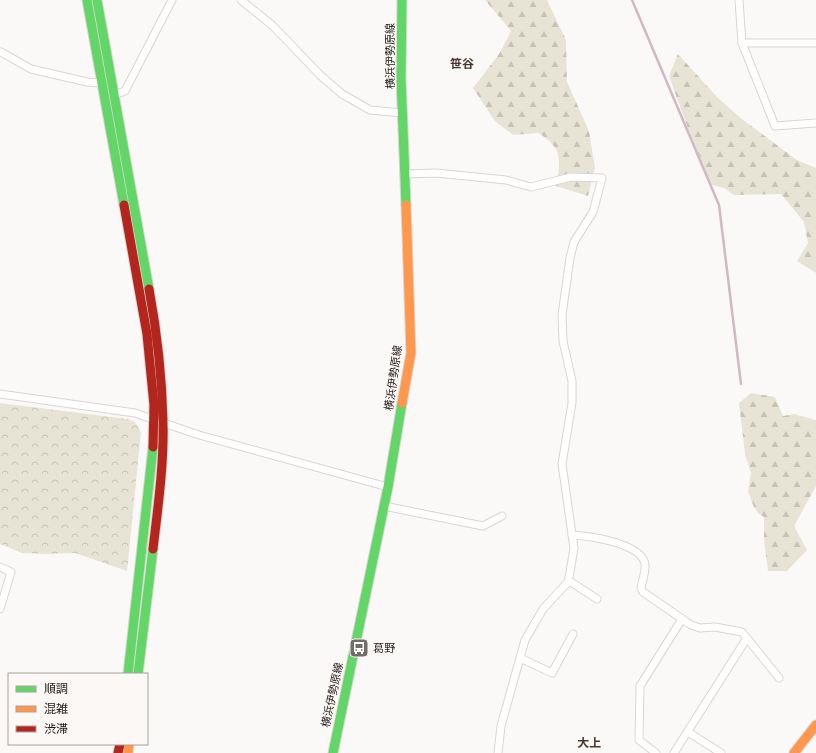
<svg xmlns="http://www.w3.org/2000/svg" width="816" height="753" viewBox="0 0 816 753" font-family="Lora,'Noto Sans JP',serif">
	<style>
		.forest { fill: url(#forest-firs) }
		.park { fill: url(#park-crowns) }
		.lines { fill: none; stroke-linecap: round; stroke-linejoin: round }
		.stream { stroke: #d3b7c5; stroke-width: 2.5 }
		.street-casing { stroke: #dbd5d2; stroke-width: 9 }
		.fast-casing { stroke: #dbd5d2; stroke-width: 11 }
		.slow-casing { stroke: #dbd5d2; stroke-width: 11 }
		.jam-casing { stroke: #dbd5d2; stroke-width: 11 }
		.street { stroke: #fefefe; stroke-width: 7 }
		.fast { stroke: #63d668; stroke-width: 9 }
		.slow { stroke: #ff974d; stroke-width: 9 }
		.jam { stroke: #b3261e; stroke-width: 9 }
		.labels { text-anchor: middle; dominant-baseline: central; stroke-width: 3; stroke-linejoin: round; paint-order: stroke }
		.street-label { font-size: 11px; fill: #28201e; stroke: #fcf8f6 }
		.poi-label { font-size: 11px; fill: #28201e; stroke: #fcf8f6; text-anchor: start }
		.neighbourhood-label { font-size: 12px; font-weight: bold; fill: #493832; stroke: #fcf8f6 }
	</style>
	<defs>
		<pattern id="forest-firs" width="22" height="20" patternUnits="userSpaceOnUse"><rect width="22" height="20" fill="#e8e4d5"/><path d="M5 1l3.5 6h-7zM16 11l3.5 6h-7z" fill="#c7c3b6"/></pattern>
		<pattern id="park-crowns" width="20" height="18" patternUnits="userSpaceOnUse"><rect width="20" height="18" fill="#e8e4d5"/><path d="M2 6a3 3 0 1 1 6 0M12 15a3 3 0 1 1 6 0" fill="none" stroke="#c7c3b6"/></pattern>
	</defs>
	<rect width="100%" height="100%" fill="#fbf9f7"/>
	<g class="forest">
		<path d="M 485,0 L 547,0 L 566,40 L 567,82 L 589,131 L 595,168 L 588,196 L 556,186 C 561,160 563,148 538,133 L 513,135 L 495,121 L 473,88 L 499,54 L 511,31 Z"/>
		<polygon points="678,54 718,98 743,120 797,160 816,168 816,273 797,261 808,243 804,222 781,194 734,195 724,188 712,185 690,134 669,76"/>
		<polygon points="751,393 775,397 783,416 794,414 816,420 816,486 794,526 807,550 787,571 768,571 764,540 764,517 758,513 754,507 748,492 751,473 745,454 739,403"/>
	</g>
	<polygon class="park" points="0,403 128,419 135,422 141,432 127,571 75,553 46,554 22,553 0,544"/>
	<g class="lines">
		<polyline class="stream" points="632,0 719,205 741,384"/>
		<defs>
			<g id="street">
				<polyline points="241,0 273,26 320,75 342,94 370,110 402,113"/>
				<polyline points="739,0 742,43 775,126 816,123"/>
				<polyline points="742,43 816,43"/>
				<polyline points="1,52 31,69 87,82 101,83"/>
				<polyline points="114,95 125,91 172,0"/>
				<polyline points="404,174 436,173 506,180 531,187 571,177 602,178 593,212 574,242 570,258 562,315 563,341 572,381 572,403 562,464 574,548 570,572 568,582 543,609 525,640 501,726 498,753"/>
				<polyline points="0,394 135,413 199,435 388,487"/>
				<polyline points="384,506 483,526 502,516"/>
				<path d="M 572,535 C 590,536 641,543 645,564 C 646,573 642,580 641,588 L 643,592 L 691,625 L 700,628 L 715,627 L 742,632 L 779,678"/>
				<polyline points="0,567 11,572 0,609"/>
				<polyline points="568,582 571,582 597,599"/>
				<polyline points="520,658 552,673 573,634"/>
				<polyline points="688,732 721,753"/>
				<polyline points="656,753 639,740 640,686 682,619"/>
				<polyline points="674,753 747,638"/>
			</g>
			<g id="fast">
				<polyline points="87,0 124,205"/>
				<polyline points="97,0 149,289"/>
				<polyline points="402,0 401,78 406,205"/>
				<polyline points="128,674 153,447"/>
				<polyline points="138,674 153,549"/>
				<polyline points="333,753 388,487 402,403"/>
			</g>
			<g id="slow">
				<polyline points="402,403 411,353 406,205"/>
				<polyline points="128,753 129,744"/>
				<polyline points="794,753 816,725"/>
			</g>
			<g id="jam">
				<polyline points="124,205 147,334 154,405 153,447"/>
				<path d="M 149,289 C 157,332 162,378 163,422 C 164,464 158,507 153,549"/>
				<polyline points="118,753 120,744"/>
			</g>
		</defs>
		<use href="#street" class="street-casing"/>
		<use href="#fast" class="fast-casing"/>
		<use href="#slow" class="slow-casing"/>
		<use href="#jam" class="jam-casing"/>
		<use href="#street" class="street"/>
		<use href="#fast" class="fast"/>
		<use href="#slow" class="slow"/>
		<use href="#jam" class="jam"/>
	</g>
	<defs>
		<symbol id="bus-square" viewBox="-11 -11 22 22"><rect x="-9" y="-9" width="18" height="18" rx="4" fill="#726c6a" stroke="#fcf8f6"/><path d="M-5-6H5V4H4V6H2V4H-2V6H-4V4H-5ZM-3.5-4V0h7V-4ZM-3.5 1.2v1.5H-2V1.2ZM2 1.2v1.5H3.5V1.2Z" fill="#fff"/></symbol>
	</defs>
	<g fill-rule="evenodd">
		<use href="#bus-square" x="348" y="637" width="22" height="22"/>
	</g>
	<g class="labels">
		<g class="street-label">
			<text transform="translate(390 56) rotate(-90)">横浜伊勢原線</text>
			<text transform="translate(393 378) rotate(-82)">横浜伊勢原線</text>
			<text transform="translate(332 695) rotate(-78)">横浜伊勢原線</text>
		</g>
		<g class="poi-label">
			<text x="373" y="648">葛野</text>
		</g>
		<g class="neighbourhood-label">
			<text x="462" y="63">笹谷</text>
			<text x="589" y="742">大上</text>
		</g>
	</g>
	<rect x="8" y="673" width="140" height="72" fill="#fcf8f6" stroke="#a7a2a0"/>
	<rect x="16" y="686" width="20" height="6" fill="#63d668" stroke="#a7a2a0"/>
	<text x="44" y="693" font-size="12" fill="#28201e">順調</text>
	<rect x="16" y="706" width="20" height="6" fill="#ff974d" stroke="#a7a2a0"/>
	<text x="44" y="713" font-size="12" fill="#28201e">混雑</text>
	<rect x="16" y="726" width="20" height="6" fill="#b3261e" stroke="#a7a2a0"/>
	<text x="44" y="733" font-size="12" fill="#28201e">渋滞</text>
</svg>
